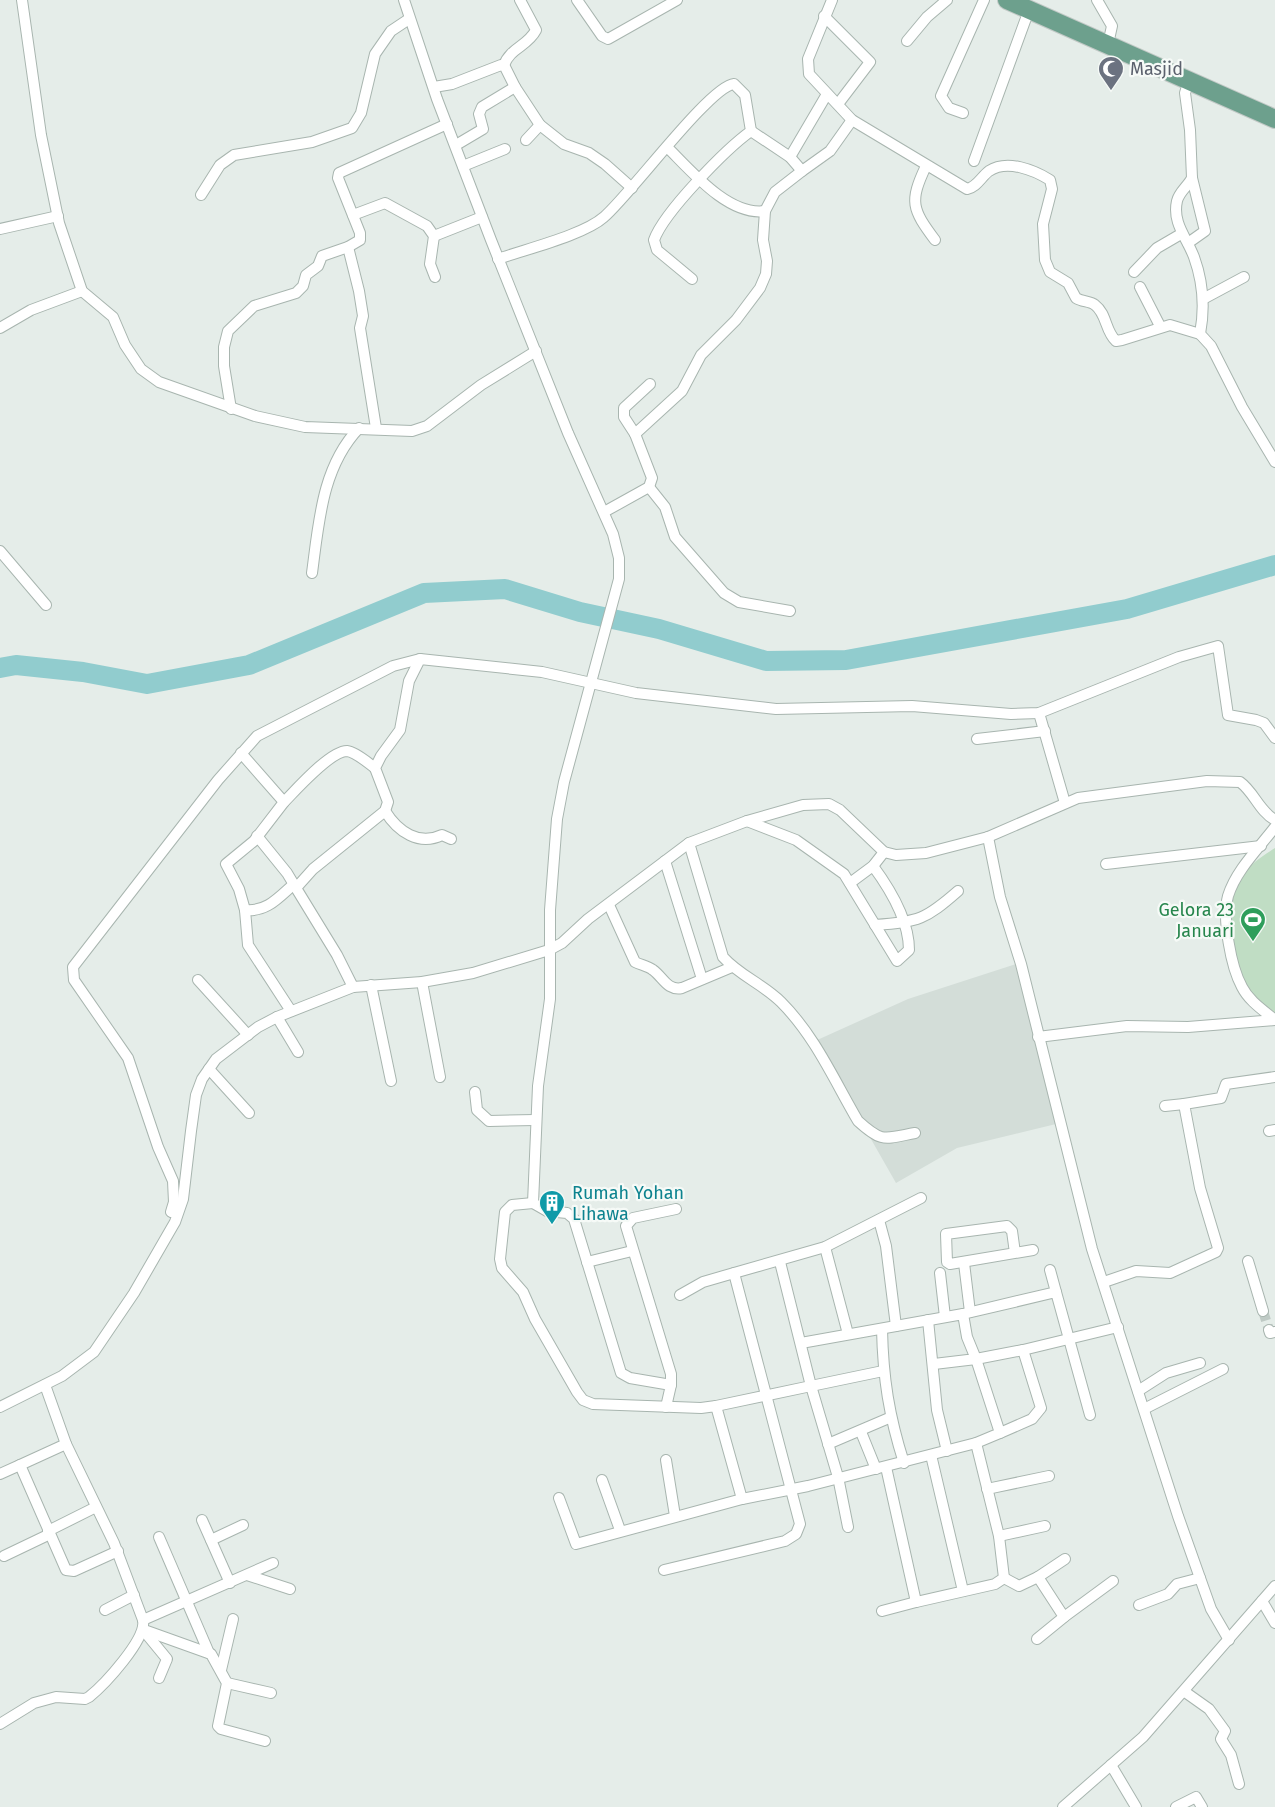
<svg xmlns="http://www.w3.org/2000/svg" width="1275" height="1807" viewBox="0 0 1275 1807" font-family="'Fira Sans',sans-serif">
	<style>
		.built { fill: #d3ddd8 }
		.pitch { fill: #c0ddc4 }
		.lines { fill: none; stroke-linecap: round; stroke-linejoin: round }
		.river { stroke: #91ccce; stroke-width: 20 }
		.street-tunnel { stroke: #bfcac5; stroke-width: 10; stroke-dasharray: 10 5; stroke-linecap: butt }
		.street-casing { stroke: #a8b5af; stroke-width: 12 }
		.primary-casing { stroke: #c2c9c6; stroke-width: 20 }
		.street { stroke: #fff; stroke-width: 10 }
		.primary { stroke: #6da08d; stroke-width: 18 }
		.labels { text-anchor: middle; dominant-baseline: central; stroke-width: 4.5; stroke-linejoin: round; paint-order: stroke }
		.worship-label { font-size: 18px; fill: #5b616d; stroke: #f6faf7; text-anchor: start }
		.leisure-label { font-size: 18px; fill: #27864d; stroke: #f6faf7; text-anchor: end }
		.culture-label { font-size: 18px; fill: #0d838f; stroke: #f6faf7; text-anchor: start }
	</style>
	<rect width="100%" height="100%" fill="#e5ede9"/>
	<polygon class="built" points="1016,964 1056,1124 957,1148 896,1183 815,1041 908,999"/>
	<path class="pitch" d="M 1275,848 L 1275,1023 C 1266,1015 1255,1008 1247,998 C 1229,975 1225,913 1237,886 C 1244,868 1259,858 1275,848 Z"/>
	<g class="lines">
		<polyline class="river" points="0,668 16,665 83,672 147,684 249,665 424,593 505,589 580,612 659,629 766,661 846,660 1127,609 1275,565"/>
		<polyline class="street-tunnel" points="1263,1311 1269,1330"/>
		<defs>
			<g id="street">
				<polyline points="22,0 41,135 59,223 82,291 113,317 125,345 141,369 159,382 255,416 305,427 412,431 427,426 481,385 536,351"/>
				<polyline points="404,0 437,99 491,240 568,433 613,534 619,558 619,579 564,782 557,819 550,910 550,999 538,1086 533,1203 547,1211 567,1213 574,1219 621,1373 630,1378 671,1385 666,1407"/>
				<polyline points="577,0 602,36 608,39 677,0"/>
				<path d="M 832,0 L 808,59 L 809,74 L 852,120 L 967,189 C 977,187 981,177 989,171 C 1007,159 1034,170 1050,180 L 1052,189 L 1043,224 L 1045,260 L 1050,272 L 1068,283 L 1076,298 C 1082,302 1090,301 1095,305 C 1107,314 1105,331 1116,341 L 1122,340 L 1170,325 L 1200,334"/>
				<polyline points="1097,0 1112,26 1108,44"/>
				<polyline points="824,16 870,62 838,104"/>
				<polyline points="907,41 927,17 947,0"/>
				<path d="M 504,65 C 510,48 528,46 536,30 L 520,0"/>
				<polyline points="434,87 452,84 501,65 505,67 515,87"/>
				<polyline points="963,113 949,108 941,96 984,0"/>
				<polyline points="526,140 540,125"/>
				<polyline points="456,145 483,129 479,114 482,107 515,87 540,125 564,144 589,153 605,164 632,188"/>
				<path d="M 668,148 C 692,172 729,216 765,211"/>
				<polyline points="790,157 827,94"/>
				<polyline points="974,161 1029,10"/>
				<polyline points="463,166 505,149"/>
				<path d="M 926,166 C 909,202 912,209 935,240"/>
				<polyline points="802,171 830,151 852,120"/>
				<path d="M 1192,178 C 1188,186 1179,192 1177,201 C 1172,223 1187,238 1194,257 C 1203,282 1205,308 1200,334 L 1211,346 L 1242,407 L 1275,462"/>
				<polyline points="201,195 220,165 234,155 312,142 352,128 361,113 375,54 391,31 409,19"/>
				<polyline points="353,215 385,203 427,226 434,236 430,264 435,277"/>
				<polyline points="0,229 58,216"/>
				<polyline points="434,236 482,217"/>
				<polyline points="1188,243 1205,231 1192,178 1190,130 1185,93 1189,80"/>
				<polyline points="348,247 359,291 363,316 360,328 376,428"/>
				<path d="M 498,259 C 526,249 584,235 604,217 C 630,195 710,86 734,84 L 745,95 L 751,131 C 726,149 664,212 654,240 L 657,250 L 692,279"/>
				<polyline points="1134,272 1157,248 1181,234"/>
				<polyline points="1140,287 1160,326"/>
				<polyline points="1203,299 1244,277"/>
				<polyline points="0,328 31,310 82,291"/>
				<polyline points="231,409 224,366 224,347 228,331 254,306 296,293 303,286 306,275 318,266 322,256 348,247 360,240 360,233 338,178 339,173 447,124"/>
				<polyline points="635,434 624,417 624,408 650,384"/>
				<polyline points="649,487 665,507 675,537 724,593 739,602 790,611"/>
				<polyline points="604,512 649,487 652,478 635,434 682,391 701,355 736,320 760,288 766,274 767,261 763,240 765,211 775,192 802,171 790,157 751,131"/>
				<polyline points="0,551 46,605"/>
				<path d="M 312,573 C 319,521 322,467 359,428"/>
				<polyline points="1039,713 1065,803"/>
				<polyline points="977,739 1045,731"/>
				<polyline points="241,753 284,802 254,841 226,864 239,889 245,910 248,945 291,1011"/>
				<path d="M 284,802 C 296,790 330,751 347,751 C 356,752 368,763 375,768"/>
				<path d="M 385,811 C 398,832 419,846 442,835 L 451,839"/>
				<path d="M 747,821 L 796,840 L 844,874 L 897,961 L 909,950 C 909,921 890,889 873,866"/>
				<path d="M 1275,827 C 1259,848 1236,870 1228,896 C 1222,919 1231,967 1242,987 C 1249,1001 1263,1010 1275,1020"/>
				<polyline points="257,836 287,873 296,888"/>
				<polyline points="988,837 1000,897 1021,964 1092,1249 1178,1516 1211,1609 1229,1640"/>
				<path d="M 689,843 L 723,957 C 740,976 763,984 781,1002 C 815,1036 834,1080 858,1121 C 882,1143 884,1139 915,1133"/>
				<polyline points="665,861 702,979"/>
				<polyline points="1106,864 1261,846"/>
				<polyline points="850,883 873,866 884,852"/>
				<path d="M 609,905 L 635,962 C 641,965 648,966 653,970 C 663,977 667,991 682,988 L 732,967"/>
				<path d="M 245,910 C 267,912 278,898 294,884"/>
				<path d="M 875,925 C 919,922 926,919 958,891"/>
				<polyline points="198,980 248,1035"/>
				<polyline points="422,982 440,1077"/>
				<polyline points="371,985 391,1081"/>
				<polyline points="353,987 337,955 296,888 313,869 385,811 388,802 375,768 381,756 400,730 409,681 420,659 542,672 636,693 776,709 912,706 1011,714 1039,713 1179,657 1218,646 1228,715 1256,720 1264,723 1275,738"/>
				<polyline points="277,1017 298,1052"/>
				<polyline points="1038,1037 1127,1026 1188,1027 1275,1020"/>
				<polyline points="209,1069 249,1113"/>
				<polyline points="475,1092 477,1110 489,1121 535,1120"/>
				<polyline points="1165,1106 1184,1104"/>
				<polyline points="1269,1131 1275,1130"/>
				<polyline points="533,1203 512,1205 505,1212 500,1259 502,1268 523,1292 535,1319 577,1392 583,1400 593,1404 701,1408 716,1406 742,1499"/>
				<polyline points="171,1212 174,1202 173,1181 158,1147 128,1058 74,980 73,967 218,780 257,736 393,666 420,659"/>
				<polyline points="879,1220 886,1246 896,1326"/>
				<polyline points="825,1247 848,1334"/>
				<polyline points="1015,1253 1012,1231 1007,1226 946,1234 947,1262 950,1264 1033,1250"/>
				<polyline points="1248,1261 1263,1311"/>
				<polyline points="587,1262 632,1251"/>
				<polyline points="780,1262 811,1386 883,1371"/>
				<polyline points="964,1263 970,1312"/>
				<polyline points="1050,1270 1056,1292"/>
				<polyline points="734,1273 825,1247 921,1198"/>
				<polyline points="940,1273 945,1317"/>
				<polyline points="1104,1282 1136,1271 1170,1273 1216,1252 1218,1248 1200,1188 1184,1104 1221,1098 1226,1084 1275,1077"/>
				<polyline points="963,1314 1056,1292 1090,1415"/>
				<polyline points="928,1320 937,1410 947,1451"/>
				<path d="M 882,1329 C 883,1378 889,1416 904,1463"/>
				<polyline points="1269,1330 1270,1333 1275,1332"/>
				<polyline points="801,1343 963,1314 967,1337 976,1359 934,1364"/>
				<polyline points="671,1385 671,1374 626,1226 633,1218 676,1209"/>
				<polyline points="1138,1391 1166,1373 1200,1363"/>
				<polyline points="716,1406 811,1386 838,1477 848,1527"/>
				<path d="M 0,1407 L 62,1376 L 94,1352 L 134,1293 L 175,1222 L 183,1199 L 191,1131 L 196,1095 L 202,1079 L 216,1059 L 258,1027 L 277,1017 L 353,987 L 422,982 L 473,973 L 549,950 L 562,943 L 588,919 L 689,843 L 747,821 L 803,805 L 829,804 L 840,810 L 884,852 L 896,855 L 926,853 L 988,837 L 1078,798 L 1207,781 L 1240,782 C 1254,792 1259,811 1275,820"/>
				<polyline points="1144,1409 1223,1369"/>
				<polyline points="861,1432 876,1469"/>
				<polyline points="1000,1433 1032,1419 1041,1408 1023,1350"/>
				<polyline points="66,1444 20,1465 66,1570 74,1571 118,1551"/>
				<polyline points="828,1444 889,1418"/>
				<polyline points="931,1455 963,1591"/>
				<polyline points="666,1460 675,1516"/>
				<polyline points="0,1474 20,1465"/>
				<polyline points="602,1480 620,1530"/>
				<polyline points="987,1489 1049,1476"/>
				<polyline points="559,1498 576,1544 742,1499 808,1486 976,1443 1000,1433 976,1359 1023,1350 1118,1327"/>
				<polyline points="202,1520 230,1583"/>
				<polyline points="48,1531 96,1507"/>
				<polyline points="999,1536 1045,1526"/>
				<polyline points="159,1537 209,1653"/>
				<polyline points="211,1540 243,1525"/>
				<polyline points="4,1556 50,1534"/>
				<polyline points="664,1570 785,1541 796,1534 800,1524 734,1273 703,1282 680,1295"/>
				<polyline points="247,1575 290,1589"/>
				<polyline points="1038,1577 1065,1559"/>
				<polyline points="1004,1578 1019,1586 1038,1577 1064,1617 1037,1639"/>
				<polyline points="1262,1601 1275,1623"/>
				<polyline points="916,1602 995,1584 1004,1578 999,1536 976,1443"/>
				<polyline points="1139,1605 1168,1594 1177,1584 1200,1578"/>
				<polyline points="105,1610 134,1595"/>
				<polyline points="882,1611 916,1602 886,1467"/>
				<polyline points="1064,1617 1113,1581"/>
				<polyline points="143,1620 273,1563"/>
				<polyline points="144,1630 211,1654 227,1683 218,1726 221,1729 265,1741"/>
				<polyline points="144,1631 167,1659 159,1678"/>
				<polyline points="221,1670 233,1619"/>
				<polyline points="227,1683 271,1693"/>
				<polyline points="1185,1692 1209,1709 1225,1731 1221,1739 1231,1755 1239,1784"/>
				<path d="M 0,1724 L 34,1703 L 56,1697 L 85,1699 L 89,1697 C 104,1685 147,1639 143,1620 L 114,1543 L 66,1444 L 45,1385"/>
				<polyline points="1111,1765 1136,1807"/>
				<polyline points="1063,1807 1143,1737 1275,1586"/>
				<polyline points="1176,1807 1196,1797 1202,1807"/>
			</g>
			<polyline id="primary" points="1007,0 1275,119"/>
		</defs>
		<use href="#street" class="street-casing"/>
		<use href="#primary" class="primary-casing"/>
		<use href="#street" class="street"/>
		<use href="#primary" class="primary"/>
	</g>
	<defs>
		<symbol id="mosque-pin" viewBox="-11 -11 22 30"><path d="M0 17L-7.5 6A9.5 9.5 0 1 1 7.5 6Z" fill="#6b7280" stroke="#f6faf7"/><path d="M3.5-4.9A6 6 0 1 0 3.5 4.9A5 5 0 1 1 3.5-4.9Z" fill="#fff"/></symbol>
		<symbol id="stadium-pin" viewBox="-11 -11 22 30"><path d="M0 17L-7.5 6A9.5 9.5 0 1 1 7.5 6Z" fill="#2e9e5b" stroke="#f6faf7"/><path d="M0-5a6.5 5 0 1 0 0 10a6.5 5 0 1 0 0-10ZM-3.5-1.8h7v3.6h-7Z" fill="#fff"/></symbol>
		<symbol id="building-pin" viewBox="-11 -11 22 30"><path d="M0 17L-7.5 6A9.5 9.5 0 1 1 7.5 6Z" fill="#0f9aa8" stroke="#f6faf7"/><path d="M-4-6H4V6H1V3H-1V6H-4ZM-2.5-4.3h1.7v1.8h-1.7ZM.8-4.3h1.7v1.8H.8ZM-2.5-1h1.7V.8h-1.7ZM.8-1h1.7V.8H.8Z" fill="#fff"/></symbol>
	</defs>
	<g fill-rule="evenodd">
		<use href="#mosque-pin" x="1096" y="54" width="30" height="40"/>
		<use href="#stadium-pin" x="1238" y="905" width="30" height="40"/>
		<use href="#building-pin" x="537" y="1188" width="30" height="40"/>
	</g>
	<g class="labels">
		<g class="worship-label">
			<text x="1130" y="69">Masjid</text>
		</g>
		<g class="leisure-label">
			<text x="1234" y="910">Gelora 23<tspan x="1234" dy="21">Januari</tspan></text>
		</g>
		<g class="culture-label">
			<text x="572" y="1193">Rumah Yohan<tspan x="572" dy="21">Lihawa</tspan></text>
		</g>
	</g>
</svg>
